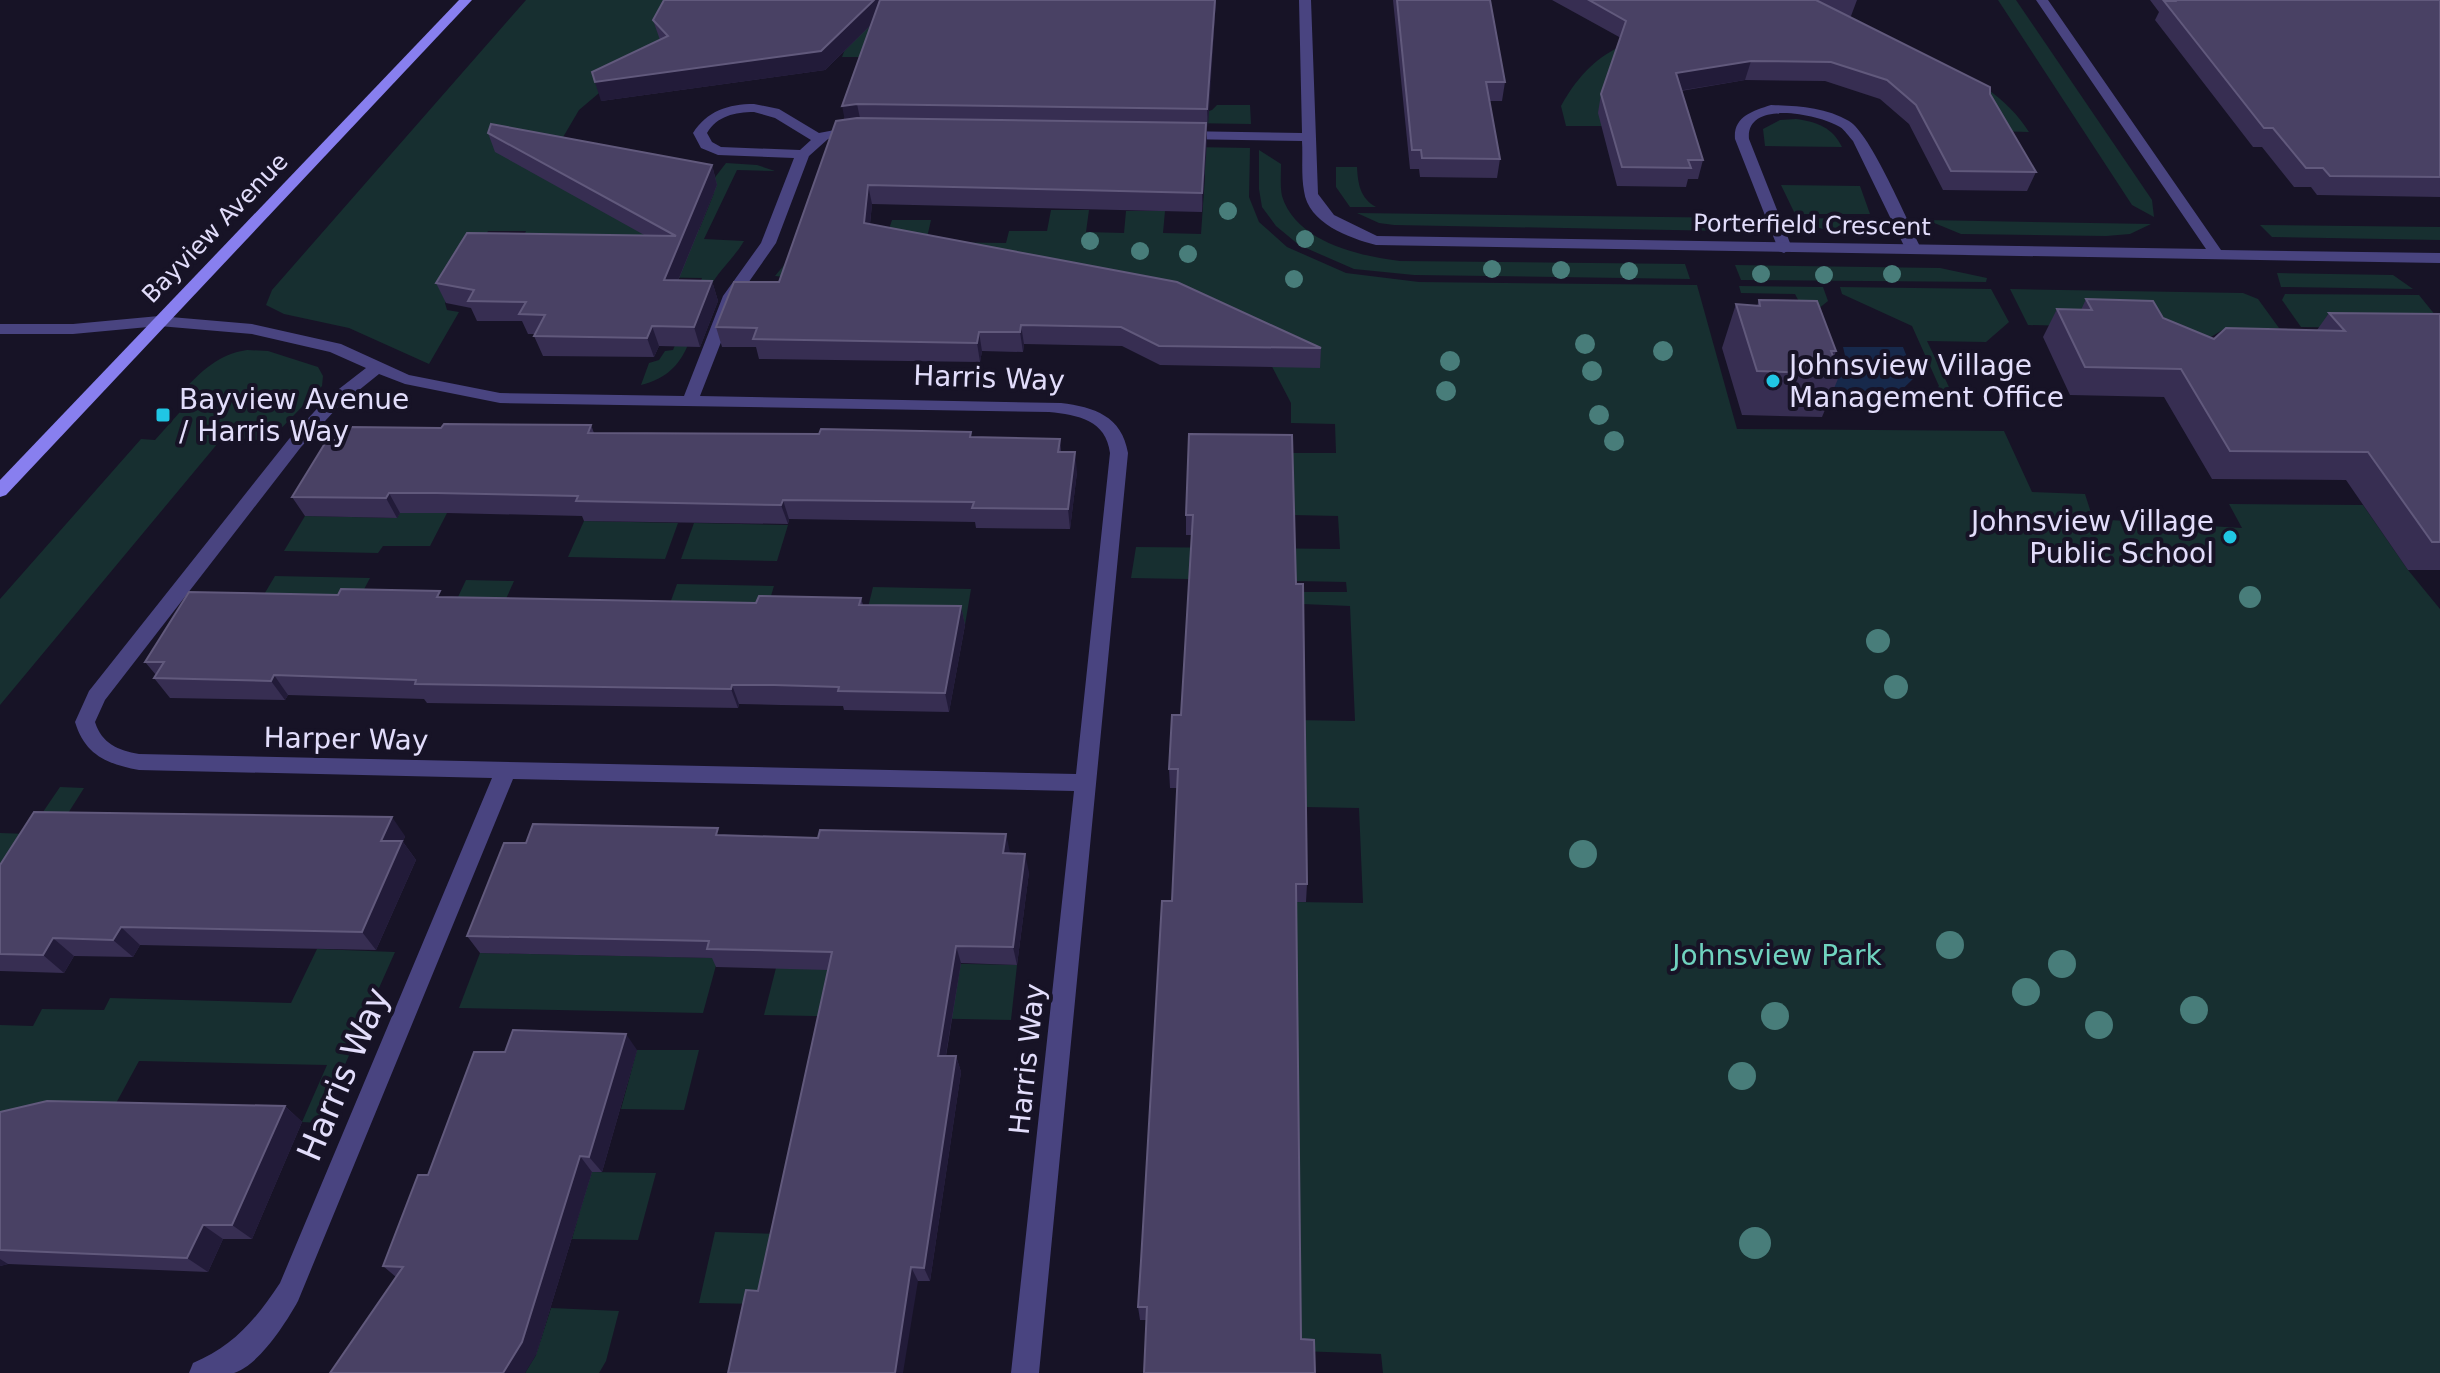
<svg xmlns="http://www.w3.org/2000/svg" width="2440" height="1373" viewBox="0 0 2440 1373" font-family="'DejaVu Sans',sans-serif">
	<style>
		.green { fill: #172f30 }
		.water { fill: #17294b }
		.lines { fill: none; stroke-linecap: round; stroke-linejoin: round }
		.service { fill: #494480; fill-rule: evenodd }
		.minor { fill: #494480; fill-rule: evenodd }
		.secondary { fill: #887fef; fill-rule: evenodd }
		.tree { fill: #487d7a }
		.wall { fill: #372e52 }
		.shaded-wall { fill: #221b39 }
		.building { fill: #494164; stroke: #61597c; stroke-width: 2 }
		.poi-dot { fill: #20c6e4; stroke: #171326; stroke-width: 3 }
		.labels { text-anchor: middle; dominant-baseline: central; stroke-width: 8; stroke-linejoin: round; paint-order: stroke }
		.far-street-label { font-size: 24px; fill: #e2ddfb; stroke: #171326 }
		.poi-label { font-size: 28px; fill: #e2ddfb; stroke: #171326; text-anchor: start }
		.street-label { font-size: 28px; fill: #e2ddfb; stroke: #171326 }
		.park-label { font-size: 28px; fill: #70d3bf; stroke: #171326 }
		.near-street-label { font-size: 34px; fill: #e2ddfb; stroke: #171326 }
	</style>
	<rect width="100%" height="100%" fill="#171326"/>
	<g class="green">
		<path d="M 526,0 L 839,0 L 1196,115 L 1212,110 L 1217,105 L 1250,105 L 1251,124 L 1122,122 L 875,57 L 842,57 L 851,33 L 605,88 L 579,110 L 559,144 L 699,230 L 714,193 L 710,191 L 713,180 L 726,163 L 757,165 L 775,171 L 737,170 L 704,239 L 744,241 C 735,257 719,270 710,287 C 688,329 694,372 641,385 L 649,363 L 659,360 L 665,351 L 673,350 L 702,278 L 582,276 L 519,245 L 526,231 L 488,231 L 445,303 L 447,310 L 459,312 L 429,364 L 349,328 L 284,314 L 266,305 L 272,290 Z"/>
		<polygon points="1998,0 2016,0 2152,200 2154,217 2132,205"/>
		<path d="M 1709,27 C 1738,27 1767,25 1795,27 C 1869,33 1988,64 2029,132 L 1993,131 C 1966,85 1898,60 1847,50 C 1785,38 1673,31 1623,74 C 1605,90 1597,103 1604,126 L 1566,126 L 1561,106 C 1599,39 1639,38 1709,27 Z"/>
		<path d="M 1796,119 C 1817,122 1832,127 1842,147 L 1765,146 L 1763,129 L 1780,120 Z"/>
		<polygon points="1194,147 1250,148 1249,197 1259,222 1287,247 1346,273 1419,282 1697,285 1737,429 2004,431 2032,492 2085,494 2093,519 2242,528 2229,504 2363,505 2408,570 2440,609 2440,1373 1383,1373 1381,1354 1299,1351 1295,902 1363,903 1359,808 1304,807 1293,720 1355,721 1350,606 1302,604 1301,592 1347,592 1346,582 1131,578 1136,547 1340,549 1338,516 1292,515 1291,453 1336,453 1335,424 1291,423 1291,403 1267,357 811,280 775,276 805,240 885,241 892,220 931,220 926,242 1006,243 1009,231 1047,231 1051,210 1089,210 1086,232 1124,233 1126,211 1165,211 1163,233 1201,234 1205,176"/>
		<path d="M 1259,150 L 1281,164 C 1281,174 1280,186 1282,196 C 1296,242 1359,256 1400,261 L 1685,264 L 1690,279 L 1414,275 L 1354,269 L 1299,245 L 1276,226 L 1262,207 L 1259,189 Z"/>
		<path d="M 1336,167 L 1357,167 C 1358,184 1360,198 1376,207 L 1350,207 L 1336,187 Z"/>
		<polygon points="1781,185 1860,186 1870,214 1795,214"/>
		<polygon points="1357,213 1743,218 1726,231 1394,225 1379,223"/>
		<path d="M 1798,218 L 1871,219 C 1850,241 1821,231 1798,218 Z"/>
		<polygon points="1927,220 2151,224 2130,234 2106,236 1961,234"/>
		<polygon points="2260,225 2440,227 2440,240 2272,237"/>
		<polygon points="1735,265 1940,268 1987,278 1986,282 1741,280"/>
		<polygon points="2277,273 2393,275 2413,289 2281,287"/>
		<polygon points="1739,286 1823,287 1828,301 1813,313 1805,313 1795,294 1741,293"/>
		<polygon points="1840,287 1991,289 2009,322 1986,342 1927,341 1958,406 1935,407 1925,401 1939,386 1912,326 1842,294"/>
		<polygon points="2010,289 2243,293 2258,299 2279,328 2224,329 2201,343 2071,326 2028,325"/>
		<polygon points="2285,294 2419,295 2440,321 2440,329 2301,327 2282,300"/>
		<path d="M 247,350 L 268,351 L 318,367 L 323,376 L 322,386 L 269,441 L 223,437 L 0,705 L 0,599 L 141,439 L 155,440 L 196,394 L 182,392 C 201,371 219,354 247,350 Z"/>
		<polygon points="400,513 447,513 430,546 383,546 378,553 284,551 305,516 397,518"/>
		<polygon points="584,521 678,523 665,559 568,557"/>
		<polygon points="694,523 788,525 777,561 681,559"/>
		<polygon points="275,576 370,578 351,614 253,613"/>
		<polygon points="466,580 514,581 498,617 449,616"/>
		<polygon points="677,584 774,586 763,622 664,620"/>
		<polygon points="873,587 971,589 965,625 864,624"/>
		<polygon points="60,787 84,788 65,818 0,876 0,833 28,834"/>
		<polygon points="317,949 395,952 319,1123 302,1122 327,1065 139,1061 108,1118 0,1133 0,1025 33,1026 42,1009 104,1010 110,998 291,1003"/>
		<polygon points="480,953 718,958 703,1013 459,1008"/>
		<polygon points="778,960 1017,965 1011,1020 764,1015"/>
		<polygon points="637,1050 699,1050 684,1110 621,1109"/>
		<polygon points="591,1172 656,1173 638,1240 572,1239"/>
		<polygon points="715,1232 782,1234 768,1304 699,1303"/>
		<polygon points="551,1308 619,1311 606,1361 599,1373 525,1373 536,1355"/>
	</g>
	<polygon class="water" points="1843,347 1903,347 1915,377 1879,412 1822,382 1847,364"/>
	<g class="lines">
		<path class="service" d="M 1771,105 C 1798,106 1825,107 1849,121 C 1871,134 1908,223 1922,250 L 1919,253 L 1909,253 L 1906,250 L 1853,141 C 1849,137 1845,130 1840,127 C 1818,114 1745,99 1749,139 L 1792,248 L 1784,253 L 1779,251 L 1735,139 C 1733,117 1752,111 1771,105 Z"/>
		<g class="minor">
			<path d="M 1299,0 L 1311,0 L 1318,194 L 1334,215 L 1377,236 L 2206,249 L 2036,0 L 2048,0 L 2221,250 L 2440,253 L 2440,263 L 1376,245 C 1349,238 1308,223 1304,191 C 1301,175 1303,157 1302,141 L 1180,139 L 1173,135 L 1180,131 L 1302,133 Z"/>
			<path d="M 754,104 L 779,109 L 819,133 L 856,126 L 863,130 L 828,139 L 809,156 L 776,243 L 739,296 L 700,396 L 1061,403 C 1094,407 1122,416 1128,453 L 1039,1373 L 1011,1373 L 1074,791 L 513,779 L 298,1301 C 286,1323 259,1365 234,1373 C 222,1373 203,1373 189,1373 L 193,1363 C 233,1347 257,1318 280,1283 L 492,778 L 139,770 C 107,764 85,755 75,722 L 89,691 L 289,439 L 326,399 L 366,368 L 330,352 L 252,334 L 159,326 L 73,334 L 0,334 L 0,324 L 73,324 L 159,316 L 252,324 L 341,344 L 409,375 L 500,393 L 684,396 L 723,296 L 761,243 L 794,158 L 718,155 L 701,148 L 693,133 C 707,111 728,104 754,104 ZM 754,112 L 775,118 L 811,140 L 800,150 L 721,147 L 712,142 L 707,133 C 717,116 735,112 754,112 ZM 379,374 L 405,384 L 500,403 L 1049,412 C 1078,415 1106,420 1110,453 L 1076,774 L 139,754 C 118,750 102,744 95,722 L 105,700 L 301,447 L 338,407 Z"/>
		</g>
		<polygon class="secondary" points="459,0 472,0 6,495 0,497 0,480"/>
	</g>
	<g class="tree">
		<circle cx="1228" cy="211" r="9"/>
		<circle cx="1305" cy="239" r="9"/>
		<circle cx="1090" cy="241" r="9"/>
		<circle cx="1140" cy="251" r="9"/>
		<circle cx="1188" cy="254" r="9"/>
		<circle cx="1492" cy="269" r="9"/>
		<circle cx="1561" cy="270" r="9"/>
		<circle cx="1629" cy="271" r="9"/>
		<circle cx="1761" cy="274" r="9"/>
		<circle cx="1892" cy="274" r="9"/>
		<circle cx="1824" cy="275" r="9"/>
		<circle cx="1294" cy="279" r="9"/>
		<circle cx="1585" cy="344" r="10"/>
		<circle cx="1663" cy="351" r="10"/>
		<circle cx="1450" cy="361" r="10"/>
		<circle cx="1592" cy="371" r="10"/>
		<circle cx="1446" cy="391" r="10"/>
		<circle cx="1599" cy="415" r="10"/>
		<circle cx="1614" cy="441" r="10"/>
		<circle cx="2250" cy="597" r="11"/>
		<circle cx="1878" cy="641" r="12"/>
		<circle cx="1896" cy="687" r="12"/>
		<circle cx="1583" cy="854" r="14"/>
		<circle cx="1950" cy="945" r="14"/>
		<circle cx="2062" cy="964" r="14"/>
		<circle cx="2026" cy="992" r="14"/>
		<circle cx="2194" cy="1010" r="14"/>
		<circle cx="1775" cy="1016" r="14"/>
		<circle cx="2099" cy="1025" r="14"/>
		<circle cx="1742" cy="1076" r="14"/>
		<circle cx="1755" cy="1243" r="16"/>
	</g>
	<g class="wall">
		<polygon points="664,0 1216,0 1207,128 1202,212 872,204 870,224 1321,348 1320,368 1160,365 1122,346 1024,344 1023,352 982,351 980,362 759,359 756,347 722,347 716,327 779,282 844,120 871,25 825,70 601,101 660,40 653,20"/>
		<polygon points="1393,0 1490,0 1505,82 1502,101 1489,101 1500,159 1497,178 1420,177 1419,169 1410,169"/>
		<polygon points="1552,0 1857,0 1851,16 1848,16 1990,94 2036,172 2027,191 1943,190 1909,124 1880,99 1825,81 1745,80 1681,91 1703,160 1698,179 1688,179 1686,187 1617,186 1598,113 1601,94 1621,38"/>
		<polygon points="2150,0 2440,0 2440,197 2317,195 2311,187 2294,187 2262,147 2253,147 2155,20 2159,12"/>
		<polygon points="488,133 712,165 717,185 678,281 712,281 718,301 700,347 659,346 654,357 543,356 534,336 535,334 528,334 522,321 477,321 471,308 446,303 436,283 646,236 495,152"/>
		<polygon points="2086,299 2163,318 2214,339 2317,330 2329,313 2440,314 2440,570 2408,570 2346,480 2212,479 2164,397 2070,395 2043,337 2057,309 2081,310"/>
		<polygon points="1759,300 1836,351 1834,357 1840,374 1822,417 1742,415 1722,348 1736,304 1757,306"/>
		<polygon points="591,425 594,433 1060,439 1061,452 1077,472 1070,529 976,528 975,522 789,519 788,524 584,521 582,516 447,513 400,513 397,518 305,516 292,497 343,440 441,428"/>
		<polygon points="1189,434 1296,584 1307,884 1306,902 1296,902 1147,1320 1140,1320 1138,1307 1172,901 1177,788 1170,788 1169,769 1181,715 1192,535 1186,535 1186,515"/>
		<polygon points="338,595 756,603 861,598 863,605 961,606 965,625 949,712 844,710 843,706 781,705 739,704 738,708 427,703 424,699 288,695 285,700 170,698 154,678 156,675 145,662"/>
		<polygon points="1006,834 1009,854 1029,872 1017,965 961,963 946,1056 956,1056 961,1072 930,1281 918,1281 758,1291 828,970 716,967 712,958 480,953 467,936 722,835 818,838"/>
		<polygon points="405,836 403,842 416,860 376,950 140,945 133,957 74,956 64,973 0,971 0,865"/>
		<polygon points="637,1050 602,1172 592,1172 536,1355 396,1277 383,1266 428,1175"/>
		<polygon points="285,1106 302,1122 252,1239 223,1239 208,1272 8,1264 0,1266 0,1112"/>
	</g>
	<g class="shaded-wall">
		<polygon points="874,0 884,0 886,10 825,70 601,101 595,82"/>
		<polygon points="1215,0 1216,0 1208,128 1207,109"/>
		<polygon points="1751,61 1745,80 1671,92 1676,73"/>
		<polygon points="857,104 861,123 846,126 842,106"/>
		<polygon points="1206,123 1207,142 1202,212 1202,193"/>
		<polygon points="712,165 717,185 670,300 664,280"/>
		<polygon points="868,185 872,204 868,242 864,223"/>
		<polygon points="712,281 718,301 700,347 694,327"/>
		<polygon points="1021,325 1024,344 1023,352 1020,332"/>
		<polygon points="652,326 659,346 654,357 647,338"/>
		<polygon points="979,332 982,351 980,362 977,343"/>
		<polygon points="1075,452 1077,472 1070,529 1068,509"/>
		<polygon points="389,493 400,513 397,518 386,498"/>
		<polygon points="783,500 789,519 788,524 781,505"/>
		<polygon points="961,606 965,625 949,712 945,693"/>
		<polygon points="274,675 288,695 285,700 271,681"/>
		<polygon points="732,685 739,704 738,708 731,689"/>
		<polygon points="392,817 405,836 403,842 416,860 376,950 362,932 381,841"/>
		<polygon points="1006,834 1010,852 1007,872 1003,853"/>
		<polygon points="1025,854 1029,872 1017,965 1013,947"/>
		<polygon points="121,927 140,945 133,957 113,940"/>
		<polygon points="53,938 74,956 64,973 43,955"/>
		<polygon points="956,946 961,963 943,1072 938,1056"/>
		<polygon points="626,1034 637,1050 602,1172 589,1157"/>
		<polygon points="956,1056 961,1072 930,1281 924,1268"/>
		<polygon points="285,1106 302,1122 252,1239 232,1225"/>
		<polygon points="580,1156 592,1172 536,1355 525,1373 503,1373"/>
		<polygon points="203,1225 223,1239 208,1272 187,1258"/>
		<polygon points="0,1259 8,1264 0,1266"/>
		<polygon points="911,1267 918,1281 903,1373 895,1373"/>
	</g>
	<g class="building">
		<polygon points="664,0 874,0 821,51 595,82 592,72 668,36 653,20"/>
		<polygon points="880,0 1215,0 1207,109 857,104 842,106"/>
		<polygon points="1397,0 1490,0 1505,82 1486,82 1500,159 1422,158 1421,150 1412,150"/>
		<polygon points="1589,0 1816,0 1990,87 1990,94 2036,172 1951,171 1916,105 1887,80 1831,62 1751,61 1676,73 1703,160 1688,160 1691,168 1622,167 1601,94 1626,21"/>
		<polygon points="2174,0 2440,0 2440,177 2330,176 2323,168 2306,168 2273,128 2264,128 2164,1 2175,1"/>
		<polygon points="857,118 1206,123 1202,193 868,185 864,223 1177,282 1321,348 1159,346 1121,327 1021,325 1020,332 979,332 977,343 753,339 757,328 716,327 734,282 779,282 836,121"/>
		<polygon points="491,124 712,165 664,280 712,281 694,327 652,326 647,338 534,336 545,315 519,314 526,302 468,301 474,290 436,283 467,233 676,236 488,133"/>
		<polygon points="2086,299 2153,301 2163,318 2214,339 2226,328 2345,331 2329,313 2440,314 2440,542 2432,542 2368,452 2230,451 2181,369 2085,367 2057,309 2092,310"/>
		<polygon points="1759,300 1817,301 1836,351 1831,351 1840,374 1757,371 1736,304 1760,306"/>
		<polygon points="444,424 591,425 588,433 819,434 821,429 971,432 970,437 1060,439 1058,452 1075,452 1068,509 972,508 974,502 783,500 781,505 576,501 578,496 436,493 389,493 386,498 292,497 327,440 343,440 350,427 441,428"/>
		<polygon points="1189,434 1292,435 1296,584 1303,584 1307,884 1296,884 1301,1339 1314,1340 1315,1373 1144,1373 1147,1307 1138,1307 1141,1261 1162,901 1172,901 1178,769 1169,769 1172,715 1181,715 1193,515 1186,515"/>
		<polygon points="341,589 440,591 437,597 756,603 759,596 861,598 859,605 961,606 945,693 838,691 839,687 774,685 732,685 731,689 415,684 416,680 274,675 271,681 154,678 164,662 145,662 189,592 338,595"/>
		<polygon points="34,812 392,817 381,841 402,841 362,932 121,927 113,940 53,938 43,955 0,954 0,865"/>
		<polygon points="533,824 718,828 716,835 818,838 820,830 1006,834 1003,853 1025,854 1013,947 956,946 938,1056 956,1056 924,1268 911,1267 895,1373 728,1373 746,1290 758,1291 832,952 707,949 709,941 467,936 504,843 526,843"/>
		<polygon points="513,1030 626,1034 589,1157 580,1156 522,1342 503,1373 330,1373 403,1267 383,1266 418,1175 428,1175 474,1052 505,1052"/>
		<polygon points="47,1101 285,1106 232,1225 203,1225 187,1258 0,1250 0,1112"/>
	</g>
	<g class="poi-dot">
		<circle cx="1773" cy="381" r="8"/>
		<rect x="155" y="407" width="16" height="16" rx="4"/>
		<circle cx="2230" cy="537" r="8"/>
	</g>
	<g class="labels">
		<g class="far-street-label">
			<text transform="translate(1812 225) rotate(1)">Porterfield Crescent</text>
			<text transform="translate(215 228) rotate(-46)">Bayview Avenue</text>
		</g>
		<g class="poi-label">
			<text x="1789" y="365">Johnsview Village<tspan x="1789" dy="32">Management Office</tspan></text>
			<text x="179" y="399">Bayview Avenue<tspan x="179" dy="32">/ Harris Way</tspan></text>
			<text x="2214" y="521" text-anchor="end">Johnsview Village<tspan x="2214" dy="32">Public School</tspan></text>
		</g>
		<g class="street-label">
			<text transform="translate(989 378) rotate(2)">Harris Way</text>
			<text transform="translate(346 739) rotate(1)">Harper Way</text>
			<text transform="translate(1027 1059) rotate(-84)">Harris Way</text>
		</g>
		<g class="park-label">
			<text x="1777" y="955">Johnsview Park</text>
		</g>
		<g class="near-street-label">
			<text transform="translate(343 1074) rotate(-67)">Harris Way</text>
		</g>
	</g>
</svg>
